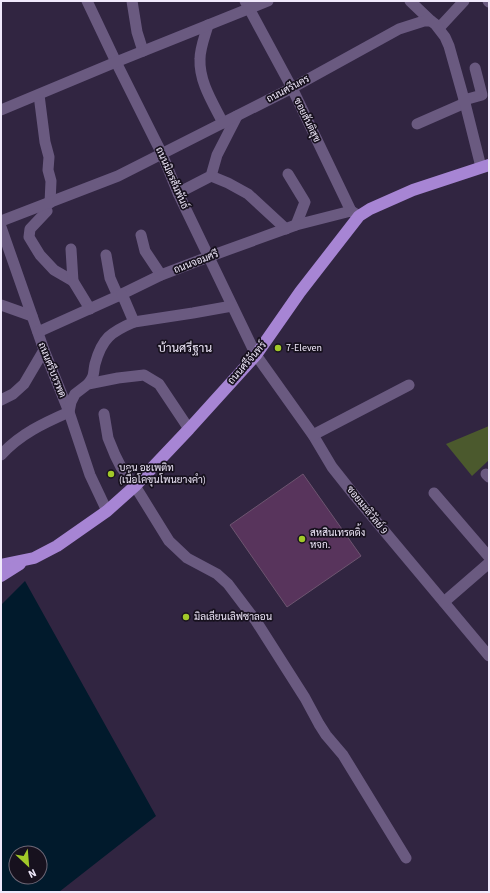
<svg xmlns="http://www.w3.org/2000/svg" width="490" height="893" viewBox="0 0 490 893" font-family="'Source Sans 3',Sarabun,sans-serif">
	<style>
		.green { fill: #4b592d }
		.water { fill: #011a2c; fill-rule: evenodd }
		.building { fill: #58345c; stroke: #6d5570 }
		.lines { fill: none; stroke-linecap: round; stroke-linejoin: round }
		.minor { stroke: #6a5a80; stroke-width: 11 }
		.major { stroke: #a785d4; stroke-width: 12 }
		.poi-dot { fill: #a2c929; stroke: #17111e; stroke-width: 1.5 }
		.labels { text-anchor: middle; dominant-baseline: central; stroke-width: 3.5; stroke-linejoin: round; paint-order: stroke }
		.street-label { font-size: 10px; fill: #f0e9fb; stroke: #17111e }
		.poi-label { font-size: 10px; fill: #f0e9fb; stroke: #17111e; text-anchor: start }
		.quarter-label { font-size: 12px; fill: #f0e9fb; stroke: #17111e }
	</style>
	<rect width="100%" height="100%" fill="#312541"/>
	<polygon class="green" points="489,426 489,460 472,476 446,444"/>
	<path class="water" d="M 25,581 L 156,816 L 59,892 L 1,892 L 1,605 ZM 16,853 L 40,853 L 40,877 L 16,877 Z"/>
	<polygon class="building" points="303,474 361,556 287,607 230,525"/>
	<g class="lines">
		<g class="minor">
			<polyline points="87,1 116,62 162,154 178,193 256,355 313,435 332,467 355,496 489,656"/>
			<polyline points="132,1 137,32 143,51"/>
			<polyline points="245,1 292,88 351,211"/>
			<polyline points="410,1 431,21"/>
			<polyline points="488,1 489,2"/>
			<path d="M 208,25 C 205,36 200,48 200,59 C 199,82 213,103 223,123"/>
			<polyline points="439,28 464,1"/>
			<polyline points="39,95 45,142 49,157 48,170 51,181 50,203"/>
			<polyline points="464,100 482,95 475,68"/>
			<polyline points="1,110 116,62 268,1"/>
			<polyline points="417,124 465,103"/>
			<polyline points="288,174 305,202 296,225"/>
			<polyline points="211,176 228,183 248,194 286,229"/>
			<polyline points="178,193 211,176 217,155 237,116"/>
			<polyline points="44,205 47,211 30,229 29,237 40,255 54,270 73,281"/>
			<polyline points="1,221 118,176 292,88 399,29 424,21 431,21 435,24 445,37 449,46 465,103 481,167"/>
			<polyline points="1,227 44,350 69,412 90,475 107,511"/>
			<polyline points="141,235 145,251 161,275"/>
			<polyline points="71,249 73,281 90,309"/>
			<polyline points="106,255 110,278 118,296"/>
			<polyline points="1,305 32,316"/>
			<polyline points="134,322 193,313 232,306"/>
			<polyline points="38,332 118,296 161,275 208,257 296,225 351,211 359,216"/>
			<path d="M 88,384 C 95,376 93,373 95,364 C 102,338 111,332 134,322 L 122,294"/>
			<polyline points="1,400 13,394 24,384 44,350"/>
			<polyline points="104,414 108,438 115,455 121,467 135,486 169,541 187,558 217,574 228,584 256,621 305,698 319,724 326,735 343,755 406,858"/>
			<polyline points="313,435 409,385"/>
			<path d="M 1,455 C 20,434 44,423 69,412 L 71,402 L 75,394 L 88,384 L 118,378 L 144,375 L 159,384 L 189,429"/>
			<polyline points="486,474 489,477"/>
			<polyline points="434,493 489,557"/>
			<polyline points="444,602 489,563"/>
		</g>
		<g class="major">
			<polyline points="1,565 34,558 57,546 107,511 135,486 189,429 256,355 300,292 359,216 370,209 413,190 489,165"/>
			<polyline points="1,576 20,564"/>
		</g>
	</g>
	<g class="poi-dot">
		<circle cx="278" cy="348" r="4"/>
		<circle cx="111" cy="474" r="4"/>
		<circle cx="302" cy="539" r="4"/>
		<circle cx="186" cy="617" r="4"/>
	</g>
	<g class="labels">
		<g class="street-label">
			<text transform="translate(288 89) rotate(-28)">ถนนศรีนคร</text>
			<text transform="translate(307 120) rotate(64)">ซอยสันติสุข</text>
			<text transform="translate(172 178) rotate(66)">ถนนมิตรสัมพันธ์</text>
			<text transform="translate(196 262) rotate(-21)">ถนนจอมศรี</text>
			<text transform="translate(247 363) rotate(-49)">ถนนศรีจันทร์</text>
			<text transform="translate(52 370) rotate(68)">ถนนศรีบรรพด</text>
			<text transform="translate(367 510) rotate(51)">ซอยมะลิวัลย์ 9</text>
		</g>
		<g class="poi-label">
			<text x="286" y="348">7-Eleven</text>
			<text x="119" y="468">บอน อะเพติท<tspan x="119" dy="12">(เนื้อโคขุนโพนยางคำ)</tspan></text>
			<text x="310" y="533">สหสินเทรดดิ้ง<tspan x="310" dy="12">หจก.</tspan></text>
			<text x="194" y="617">มิลเลียนเลิฟซาลอน</text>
		</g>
		<g class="quarter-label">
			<text x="185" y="348">บ้านศรีฐาน</text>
		</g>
	</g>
	<rect width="490" height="893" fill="none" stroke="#f0e9fb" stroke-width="4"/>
	<g transform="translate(28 865) rotate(154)"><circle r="19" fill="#17111e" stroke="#6e6776"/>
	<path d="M0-3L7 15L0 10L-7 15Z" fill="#a2c929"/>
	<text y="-6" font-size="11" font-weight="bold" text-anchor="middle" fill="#f0e9fb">N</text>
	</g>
</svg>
